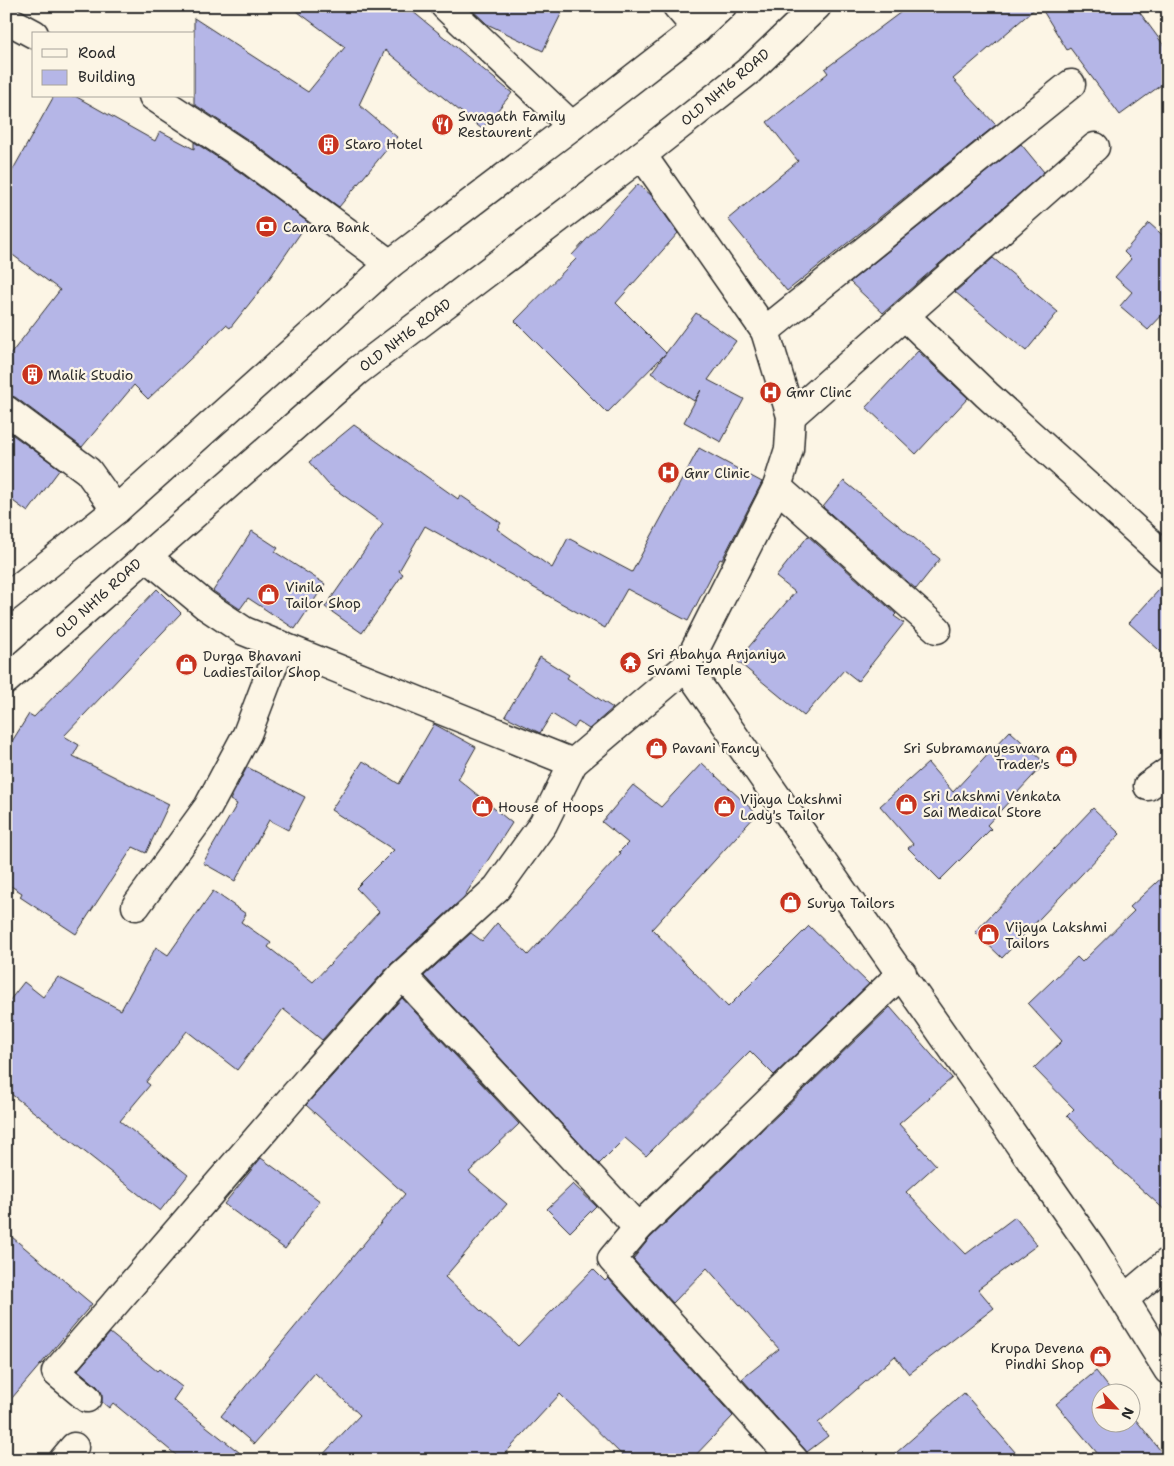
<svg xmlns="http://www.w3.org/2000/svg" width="1174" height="1466" viewBox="0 0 1174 1466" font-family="'Shantell Sans',sans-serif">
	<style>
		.building { fill: #b5b6e7; stroke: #2b2b2b }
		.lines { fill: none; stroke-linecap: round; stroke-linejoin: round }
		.minor-casing { stroke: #2b2b2b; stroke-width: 31 }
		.major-casing { stroke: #2b2b2b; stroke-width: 31 }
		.minor { stroke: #fcf5e5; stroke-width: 28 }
		.major { stroke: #fcf5e5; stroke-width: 28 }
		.labels { text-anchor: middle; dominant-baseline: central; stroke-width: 4.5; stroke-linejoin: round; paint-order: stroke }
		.street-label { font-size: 14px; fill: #2b2b2b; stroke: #fcf5e5 }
		.poi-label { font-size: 14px; fill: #2b2b2b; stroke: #fcf5e5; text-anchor: start }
	</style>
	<rect width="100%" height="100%" fill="#fcf5e5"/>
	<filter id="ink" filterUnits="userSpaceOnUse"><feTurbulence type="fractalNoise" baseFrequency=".02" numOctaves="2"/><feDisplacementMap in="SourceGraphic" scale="10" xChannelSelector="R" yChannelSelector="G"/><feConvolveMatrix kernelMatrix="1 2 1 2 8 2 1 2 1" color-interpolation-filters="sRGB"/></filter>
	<g filter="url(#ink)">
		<g class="building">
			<polygon points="290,6 406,6 512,93 482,129 385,50 359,105 397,137 339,207 256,145 194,104 194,18 308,92 345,47"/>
			<polygon points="468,6 565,6 543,51 487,24"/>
			<polygon points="909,6 1038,6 953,79 996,125 787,291 728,219 798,161 767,122 828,73 825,69"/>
			<polygon points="1040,6 1135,6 1168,51 1168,80 1120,115 1070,48 1067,50"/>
			<polygon points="54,96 75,96 155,141 160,131 194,149 194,142 238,171 308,222 269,279 230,328 226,325 148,399 134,385 82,447 15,397 6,395 6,360 60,290 6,250 6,182"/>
			<polygon points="1021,144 1044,172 883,313 850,282"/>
			<polygon points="638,184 651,195 678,233 616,303 666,353 607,413 515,321 576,259 572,255"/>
			<polygon points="1149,223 1168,240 1168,309 1148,330 1120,306 1132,292 1115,277 1131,259 1124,252"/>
			<polygon points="993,258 1058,312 1026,351 955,292"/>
			<polygon points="696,313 736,341 708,380 744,399 721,442 684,422 701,390 694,401 651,373"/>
			<polygon points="918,351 968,398 916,454 866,407"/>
			<polygon points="354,425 458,499 460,495 501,523 497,529 552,568 568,538 632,572 699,448 762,482 722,560 720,559 688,621 627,589 605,628 425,526 399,571 403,574 362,633 325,607 383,524 328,484 309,462"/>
			<polygon points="6,430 60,469 28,512 6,496"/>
			<polygon points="844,481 940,559 916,589 823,507"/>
			<polygon points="252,531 278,548 275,552 325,584 295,629 248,598 240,609 213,591"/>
			<polygon points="808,536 896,614 894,616 904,623 858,681 844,670 804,716 737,661 795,592 776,577"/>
			<polygon points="1168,580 1168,658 1129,623"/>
			<polygon points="157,589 181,613 64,736 79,745 73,756 169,804 146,853 133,847 76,934 20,897 22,893 6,883 6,751 29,714 34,717"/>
			<polygon points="540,657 569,675 567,678 613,708 589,729 578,722 574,728 552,714 540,733 505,716"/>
			<polygon points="434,724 476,747 458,779 512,823 464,897 391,964 322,1040 283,1009 237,1070 187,1031 146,1082 150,1085 120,1121 188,1175 160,1211 6,1090 6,1005 24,982 43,997 58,977 121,1010 156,947 168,955 213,891 246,914 241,922 271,943 268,947 313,982 379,912 356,888 394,850 331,810 363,761 399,784"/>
			<polygon points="1010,731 1045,763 987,825 991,829 940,880 908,848 913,844 880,806 928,763 953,792"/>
			<polygon points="702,763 757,814 652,929 728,1007 809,926 869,984 774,1075 750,1051 646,1156 625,1138 599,1164 424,976 471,933 482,941 497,923 528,955 621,853 619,852 628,843 602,822 633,785 661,807"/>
			<polygon points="247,767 305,797 288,830 269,820 235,881 203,863 237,804 230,800"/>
			<polygon points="1093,808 1120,834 1002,958 975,932"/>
			<polygon points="1168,872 1168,1213 1106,1157 1067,1116 1074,1109 1034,1068 1062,1041 1028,1004 1077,957 1082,962 1134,911 1130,907"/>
			<polygon points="402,998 519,1124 469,1172 507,1204 445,1277 518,1346 593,1269 605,1281 608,1278 733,1416 691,1460 627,1460 560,1394 499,1460 318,1460 360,1415 315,1373 254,1444 221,1416 405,1194 306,1105"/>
			<polygon points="890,1007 952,1078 899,1124 936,1165 906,1192 966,1254 1015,1217 1037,1245 978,1289 994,1308 909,1374 895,1356 818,1423 828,1436 807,1452 742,1379 779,1349 707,1268 673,1303 633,1259 649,1239"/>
			<polygon points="261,1158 320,1201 285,1249 224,1204"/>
			<polygon points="573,1184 596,1206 570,1232 547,1209"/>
			<polygon points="6,1232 92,1304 6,1405"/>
			<polygon points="110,1333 157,1371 159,1369 182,1387 173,1400 249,1460 182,1460 113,1403 109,1408 102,1402 102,1393 97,1386 78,1370"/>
			<polygon points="1096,1371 1114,1394 1102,1394 1102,1424 1132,1424 1132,1415 1168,1460 1103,1460 1056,1404"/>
			<polygon points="964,1393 1022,1460 888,1460"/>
		</g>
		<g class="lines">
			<defs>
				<g id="minor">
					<polyline points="445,6 572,126"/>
					<polyline points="677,6 697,29"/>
					<polyline points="6,19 34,34"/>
					<polyline points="153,96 247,158 390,264"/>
					<polyline points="642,155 765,331 791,416 789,449 777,487 686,667 1092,1248 1168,1370"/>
					<polyline points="905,316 987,395 1168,559"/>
					<polyline points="765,331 1071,84"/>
					<polyline points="6,410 88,471 116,510"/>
					<polyline points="791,416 1095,147"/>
					<polyline points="777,487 937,629"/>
					<polyline points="146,556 205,605 244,631 573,763"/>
					<polyline points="1148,786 1168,772"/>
					<polyline points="136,906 208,807 247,734 281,645"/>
					<polyline points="402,975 638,1228 612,1259 794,1460"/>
					<polyline points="638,1228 902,973"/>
					<polyline points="1124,1299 1168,1262"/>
					<polyline points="87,1398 56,1372 311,1076 402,975 497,888 543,824 573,763 686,667"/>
					<polyline points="63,1460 74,1447"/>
				</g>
				<g id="major">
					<polyline points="6,598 116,510 390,264 572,126 697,29 722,6"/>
					<polyline points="6,680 356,372 642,155 750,70 817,6"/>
				</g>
			</defs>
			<use href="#minor" class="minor-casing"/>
			<use href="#major" class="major-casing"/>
			<use href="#minor" class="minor"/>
			<use href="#major" class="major"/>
		</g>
	</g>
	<defs>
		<symbol id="restaurant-disc" viewBox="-11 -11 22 22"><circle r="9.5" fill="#c8321e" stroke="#fcf5e5"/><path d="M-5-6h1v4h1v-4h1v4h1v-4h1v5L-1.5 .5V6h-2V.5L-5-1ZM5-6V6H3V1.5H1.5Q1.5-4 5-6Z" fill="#fff"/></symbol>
		<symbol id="building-disc" viewBox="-11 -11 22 22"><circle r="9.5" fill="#c8321e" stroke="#fcf5e5"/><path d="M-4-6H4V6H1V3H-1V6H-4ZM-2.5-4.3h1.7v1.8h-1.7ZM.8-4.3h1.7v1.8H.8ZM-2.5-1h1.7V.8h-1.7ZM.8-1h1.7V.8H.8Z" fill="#fff"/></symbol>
		<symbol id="bank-disc" viewBox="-11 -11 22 22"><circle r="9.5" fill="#c8321e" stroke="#fcf5e5"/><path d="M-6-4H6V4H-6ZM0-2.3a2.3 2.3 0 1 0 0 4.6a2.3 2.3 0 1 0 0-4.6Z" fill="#fff"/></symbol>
		<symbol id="hospital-disc" viewBox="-11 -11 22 22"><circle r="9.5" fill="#c8321e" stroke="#fcf5e5"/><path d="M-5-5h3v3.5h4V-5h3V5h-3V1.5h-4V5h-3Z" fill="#fff"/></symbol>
		<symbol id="shop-disc" viewBox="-11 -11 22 22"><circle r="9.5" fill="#c8321e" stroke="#fcf5e5"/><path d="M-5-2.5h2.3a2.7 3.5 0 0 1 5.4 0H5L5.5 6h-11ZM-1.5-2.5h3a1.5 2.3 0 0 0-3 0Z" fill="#fff"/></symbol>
		<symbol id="temple-disc" viewBox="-11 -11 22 22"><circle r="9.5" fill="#c8321e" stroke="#fcf5e5"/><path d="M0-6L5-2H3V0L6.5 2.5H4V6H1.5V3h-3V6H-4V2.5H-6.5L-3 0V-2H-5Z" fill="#fff"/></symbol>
	</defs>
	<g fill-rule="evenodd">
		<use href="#restaurant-disc" x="430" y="112" width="25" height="25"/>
		<use href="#building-disc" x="316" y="132" width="25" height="25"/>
		<use href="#bank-disc" x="254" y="214" width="25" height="25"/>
		<use href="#building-disc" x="20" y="362" width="25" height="25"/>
		<use href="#hospital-disc" x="758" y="380" width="25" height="25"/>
		<use href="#hospital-disc" x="656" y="460" width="25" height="25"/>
		<use href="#shop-disc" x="256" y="582" width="25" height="25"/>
		<use href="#temple-disc" x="618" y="650" width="25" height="25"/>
		<use href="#shop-disc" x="174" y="652" width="25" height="25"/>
		<use href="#shop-disc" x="644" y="736" width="25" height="25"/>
		<use href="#shop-disc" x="1054" y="744" width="25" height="25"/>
		<use href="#shop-disc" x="894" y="792" width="25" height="25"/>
		<use href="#shop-disc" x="470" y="794" width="25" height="25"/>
		<use href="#shop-disc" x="712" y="794" width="25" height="25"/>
		<use href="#shop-disc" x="778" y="890" width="25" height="25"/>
		<use href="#shop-disc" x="976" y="922" width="25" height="25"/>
		<use href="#shop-disc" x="1088" y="1344" width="25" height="25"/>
	</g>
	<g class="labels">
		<g class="street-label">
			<text transform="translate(725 87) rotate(-40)">OLD NH16 ROAD</text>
			<text transform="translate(405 335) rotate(-37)">OLD NH16 ROAD</text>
			<text transform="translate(98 598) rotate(-42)">OLD NH16 ROAD</text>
		</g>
		<g class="poi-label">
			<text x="458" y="116">Swagath Family<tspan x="458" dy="16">Restaurent</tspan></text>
			<text x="345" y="144">Staro Hotel</text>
			<text x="283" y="227">Canara Bank</text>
			<text x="48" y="375">Malik Studio</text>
			<text x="786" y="392">Gmr Clinc</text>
			<text x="684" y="473">Gnr Clinic</text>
			<text x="285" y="587">Vinila<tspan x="285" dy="16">Tailor Shop</tspan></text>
			<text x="647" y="654">Sri Abahya Anjaniya<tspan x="647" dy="16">Swami Temple</tspan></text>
			<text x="203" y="656">Durga Bhavani<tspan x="203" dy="16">LadiesTailor Shop</tspan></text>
			<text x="672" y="748">Pavani Fancy</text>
			<text x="1050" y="748" text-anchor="end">Sri Subramanyeswara<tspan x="1050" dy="16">Trader's</tspan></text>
			<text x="923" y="796">Sri Lakshmi Venkata<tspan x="923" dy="16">Sai Medical Store</tspan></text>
			<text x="740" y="799">Vijaya Lakshmi<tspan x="740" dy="16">Lady's Tailor</tspan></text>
			<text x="498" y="807">House of Hoops</text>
			<text x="807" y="903">Surya Tailors</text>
			<text x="1005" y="927">Vijaya Lakshmi<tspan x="1005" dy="16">Tailors</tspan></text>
			<text x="1084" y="1348" text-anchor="end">Krupa Devena<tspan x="1084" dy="16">Pindhi Shop</tspan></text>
		</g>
	</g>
	<rect width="1174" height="1466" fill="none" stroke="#fcf5e5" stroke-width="25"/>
	<rect x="12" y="12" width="1149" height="1441" fill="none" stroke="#2b2b2b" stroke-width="2" filter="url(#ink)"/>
	<rect x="32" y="32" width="162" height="65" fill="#fcf5e5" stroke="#a8a49b"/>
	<rect x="42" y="49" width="25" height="8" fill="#fcf5e5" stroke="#a8a49b"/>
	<text x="78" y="58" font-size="15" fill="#2b2b2b">Road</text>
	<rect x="42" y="70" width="25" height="15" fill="#b5b6e7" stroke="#a8a49b"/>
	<text x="78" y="82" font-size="15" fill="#2b2b2b">Building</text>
	<g transform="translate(1116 1408) rotate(115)"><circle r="24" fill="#fcf5e5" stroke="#a8a49b"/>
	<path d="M0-4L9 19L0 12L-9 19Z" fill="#c8321e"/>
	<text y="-8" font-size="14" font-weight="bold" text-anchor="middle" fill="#2b2b2b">N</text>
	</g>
</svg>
